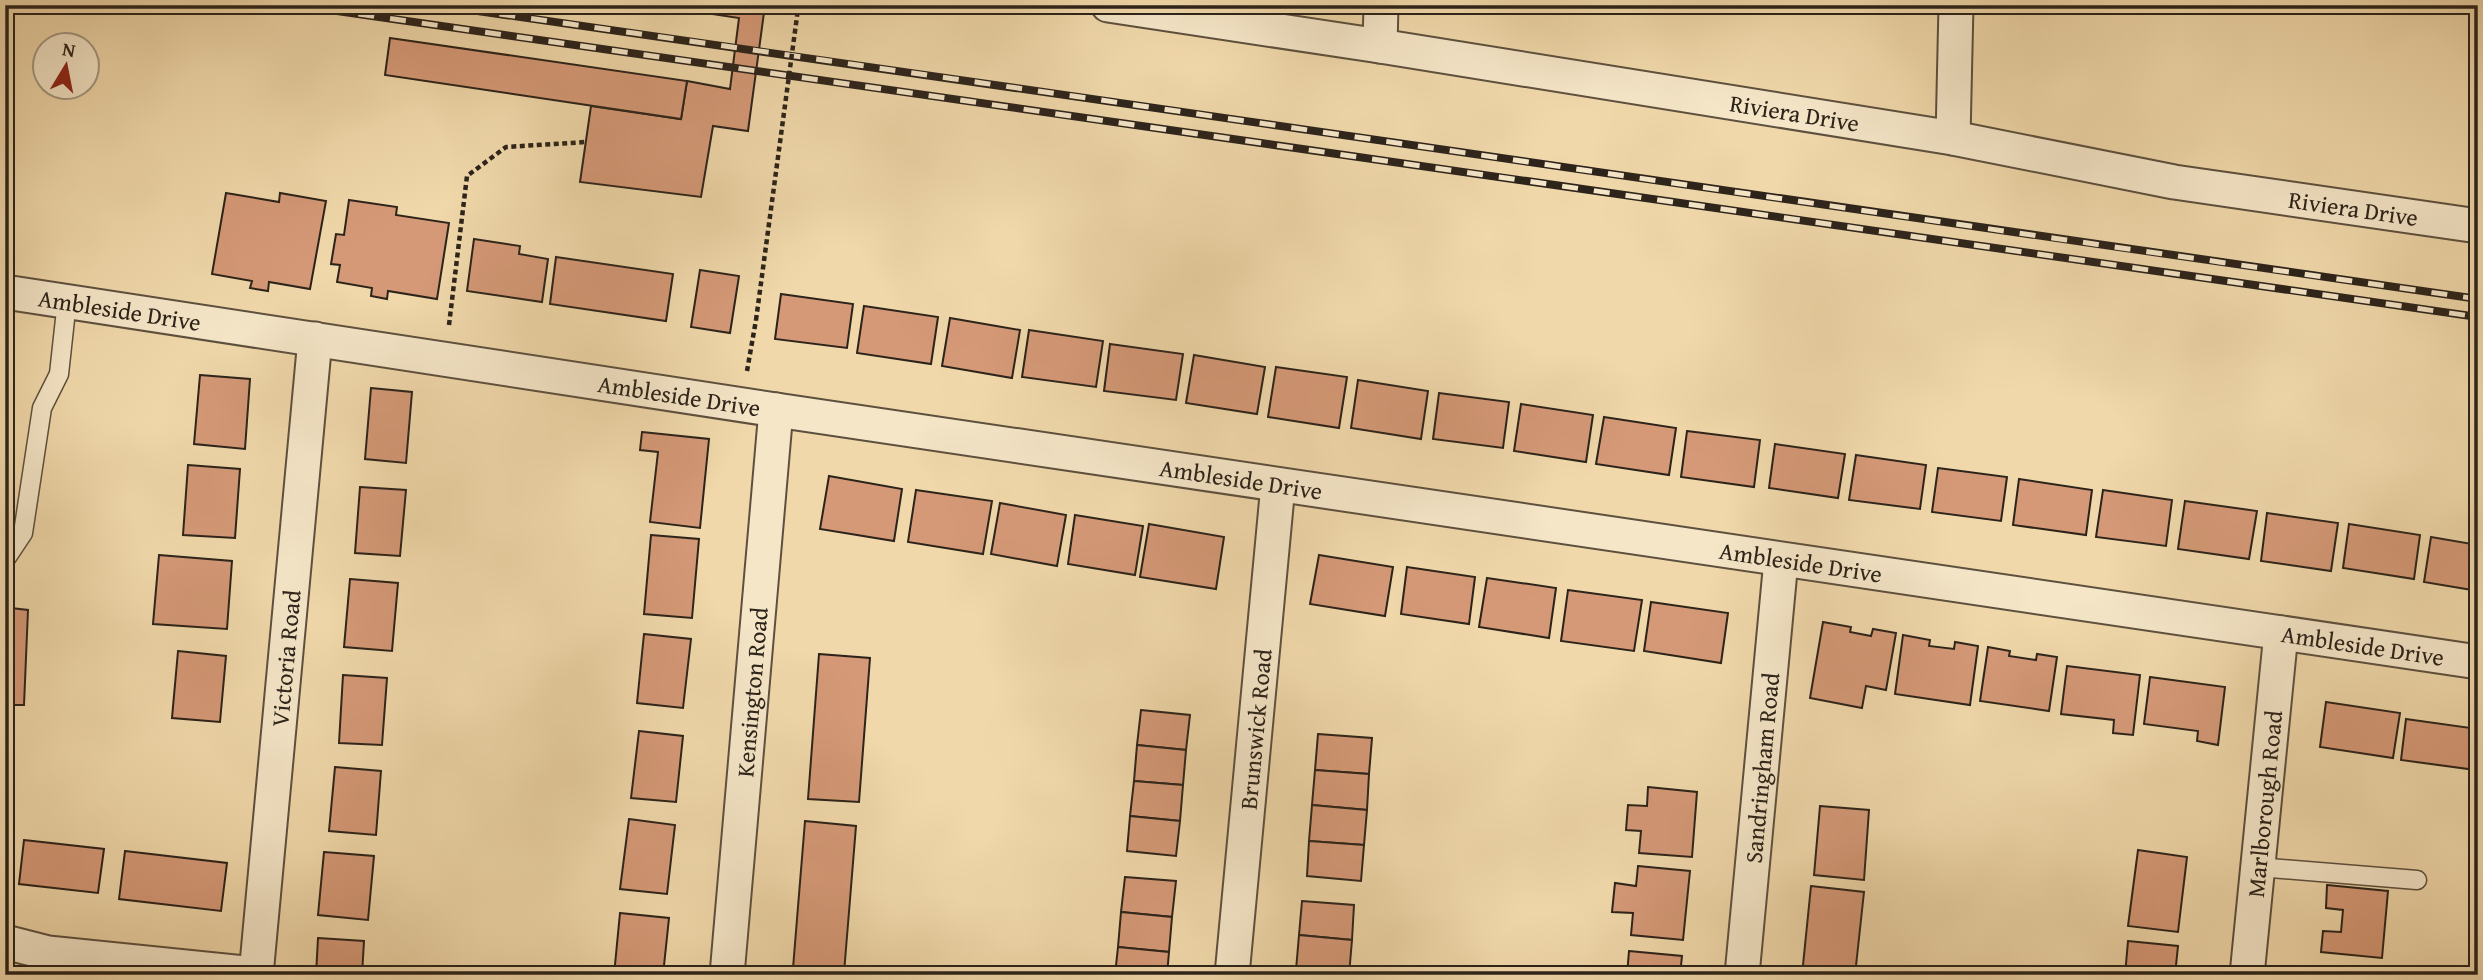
<svg xmlns="http://www.w3.org/2000/svg" width="2483" height="980" viewBox="0 0 2483 980" font-family="'Gentium Book Plus',serif">
	<style>
		.building { fill: #d59977; stroke: #2c231a; stroke-width: 2 }
		.lines { fill: none; stroke-linecap: round; stroke-linejoin: round }
		.lane-casing { stroke: #5d503e; stroke-width: 21 }
		.street-casing { stroke: #5d503e; stroke-width: 37 }
		.path { stroke: #2c231a; stroke-width: 4.5; stroke-dasharray: 5 3.5; stroke-linecap: butt }
		.lane { stroke: #f5e6c8; stroke-width: 18 }
		.street { stroke: #f5e6c8; stroke-width: 33 }
		.rail-casing { stroke: #2c231a; stroke-width: 8 }
		.rail { stroke: #f5e6c8; stroke-width: 5; stroke-dasharray: 16; stroke-linecap: butt }
		.path-bridge { stroke: #2c231a; stroke-width: 4.5; stroke-dasharray: 5 3.5; stroke-linecap: butt }
		.labels { text-anchor: middle; dominant-baseline: central; stroke-width: 6; stroke-linejoin: round; paint-order: stroke }
		.street-label { font-size: 24px; fill: #2c231a; stroke: #f5e6c8 }
	</style>
	<rect width="100%" height="100%" fill="#f0d8aa"/>
	<filter id="stains"><feTurbulence type="fractalNoise" baseFrequency=".00286" numOctaves="4"/><feColorMatrix values="0 0 0 0 .2 0 0 0 0 .09 0 0 0 0 .02 0 0 0 .5 -.17"/></filter>
	<radialGradient id="worn" r=".72"><stop offset=".6" stop-color="#630" stop-opacity="0"/><stop offset="1" stop-color="#630" stop-opacity=".3"/></radialGradient>
	<g class="building">
		<polygon points="673,5 765,5 748,131 713,126 701,197 580,182 591,106 681,119 687,81 730,89 739,18 672,8"/>
		<polygon points="390,38 687,81 681,119 385,75"/>
		<polygon points="226,193 279,202 280,193 326,201 310,289 269,282 268,291 250,288 252,281 212,274"/>
		<polygon points="349,200 397,207 396,215 449,223 437,299 388,291 387,299 371,296 372,288 337,282 340,265 331,264 336,234 344,235"/>
		<polygon points="474,239 520,246 519,254 548,259 542,302 467,291"/>
		<polygon points="556,257 673,274 666,321 550,304"/>
		<polygon points="700,270 739,276 730,333 691,327"/>
		<polygon points="781,294 853,304 847,348 775,339"/>
		<polygon points="864,306 938,317 931,364 857,353"/>
		<polygon points="950,318 1020,330 1012,378 942,366"/>
		<polygon points="1029,330 1103,341 1096,387 1022,377"/>
		<polygon points="1110,344 1183,354 1176,400 1104,391"/>
		<polygon points="1194,355 1265,367 1257,414 1186,403"/>
		<polygon points="1276,367 1347,377 1339,428 1268,417"/>
		<polygon points="200,375 250,379 245,449 194,444"/>
		<polygon points="1358,380 1428,391 1421,439 1351,428"/>
		<polygon points="5,385 14,387 5,449"/>
		<polygon points="371,388 412,392 406,463 365,459"/>
		<polygon points="1439,393 1509,402 1503,448 1433,439"/>
		<polygon points="1521,404 1593,415 1586,462 1514,451"/>
		<polygon points="1604,417 1676,428 1669,475 1596,464"/>
		<polygon points="1687,431 1760,440 1754,487 1681,477"/>
		<polygon points="642,432 709,439 700,528 650,522 658,452 640,450"/>
		<polygon points="1775,444 1845,454 1838,498 1769,488"/>
		<polygon points="1856,455 1926,465 1920,509 1849,500"/>
		<polygon points="188,465 240,469 235,538 183,535"/>
		<polygon points="1938,468 2007,477 2001,521 1932,512"/>
		<polygon points="829,476 902,489 894,541 820,529"/>
		<polygon points="2019,479 2092,490 2086,535 2013,525"/>
		<polygon points="360,487 406,490 400,556 355,553"/>
		<polygon points="916,490 992,501 983,554 908,542"/>
		<polygon points="2103,490 2172,500 2166,546 2096,537"/>
		<polygon points="2185,501 2257,511 2249,559 2178,549"/>
		<polygon points="1000,503 1066,515 1057,566 991,554"/>
		<polygon points="2267,513 2338,523 2331,571 2261,561"/>
		<polygon points="1075,515 1143,526 1135,575 1068,564"/>
		<polygon points="1149,524 1224,537 1216,589 1140,577"/>
		<polygon points="2349,524 2420,535 2414,579 2343,568"/>
		<polygon points="651,535 699,539 692,618 644,614"/>
		<polygon points="2431,537 2478,545 2478,591 2424,582"/>
		<polygon points="159,555 232,561 227,629 153,624"/>
		<polygon points="1319,555 1393,567 1385,616 1310,604"/>
		<polygon points="1407,567 1475,577 1469,624 1401,614"/>
		<polygon points="1487,578 1556,588 1549,638 1479,627"/>
		<polygon points="350,579 398,583 392,651 344,647"/>
		<polygon points="1568,590 1642,600 1634,651 1561,641"/>
		<polygon points="5,595 11,595 11,608 28,610 24,705 5,705"/>
		<polygon points="1651,602 1728,613 1721,663 1644,651"/>
		<polygon points="1823,622 1851,627 1850,632 1871,636 1873,629 1896,633 1886,690 1866,686 1862,708 1810,698"/>
		<polygon points="644,634 691,639 683,708 637,703"/>
		<polygon points="1903,635 1930,640 1929,646 1954,649 1955,642 1978,646 1970,705 1895,694"/>
		<polygon points="1988,647 2010,651 2009,656 2036,660 2037,654 2057,657 2049,711 1980,701"/>
		<polygon points="178,651 226,656 220,722 172,718"/>
		<polygon points="819,654 870,658 859,802 808,799"/>
		<polygon points="2067,666 2140,675 2133,735 2113,733 2114,720 2061,714"/>
		<polygon points="343,675 387,678 382,745 339,743"/>
		<polygon points="2150,677 2225,687 2218,745 2197,741 2198,731 2144,724"/>
		<polygon points="2326,702 2400,713 2393,758 2320,747"/>
		<polygon points="1141,710 1190,715 1186,750 1137,745"/>
		<polygon points="2406,719 2478,729 2476,770 2401,760"/>
		<polygon points="639,731 683,736 676,802 631,798"/>
		<polygon points="1318,734 1372,738 1369,774 1315,770"/>
		<polygon points="1137,745 1186,750 1183,785 1134,781"/>
		<polygon points="335,767 381,771 376,835 329,831"/>
		<polygon points="1315,770 1369,774 1367,810 1312,805"/>
		<polygon points="1134,781 1183,785 1180,821 1130,816"/>
		<polygon points="1648,787 1697,792 1692,857 1639,853 1641,831 1626,830 1628,805 1647,806"/>
		<polygon points="1312,805 1367,810 1364,845 1309,841"/>
		<polygon points="1820,806 1869,810 1864,880 1814,875"/>
		<polygon points="1130,816 1180,821 1176,856 1127,851"/>
		<polygon points="629,819 675,825 667,894 620,889"/>
		<polygon points="805,821 856,826 844,973 793,968"/>
		<polygon points="5,822 11,823 5,859"/>
		<polygon points="24,840 104,849 98,893 19,884"/>
		<polygon points="1309,841 1364,845 1361,881 1307,876"/>
		<polygon points="2138,850 2187,857 2178,932 2128,926"/>
		<polygon points="125,851 227,863 221,911 119,899"/>
		<polygon points="324,852 374,856 368,920 318,915"/>
		<polygon points="1638,866 1690,871 1683,940 1631,935 1633,913 1612,912 1615,883 1636,886"/>
		<polygon points="1125,877 1176,881 1172,917 1121,912"/>
		<polygon points="2327,885 2388,891 2382,958 2321,952 2323,931 2341,932 2343,910 2326,908"/>
		<polygon points="1811,886 1864,892 1855,975 1802,975"/>
		<polygon points="1302,901 1354,905 1352,940 1299,935"/>
		<polygon points="1121,912 1172,917 1169,952 1118,947"/>
		<polygon points="620,913 669,918 663,975 614,975"/>
		<polygon points="1299,935 1352,940 1349,975 1296,970"/>
		<polygon points="318,938 364,941 362,975 316,975"/>
		<polygon points="2128,941 2178,946 2175,975 2125,975"/>
		<polygon points="1118,947 1169,952 1167,975 1115,975"/>
		<polygon points="1629,951 1682,956 1680,975 1627,975"/>
		<polygon points="1296,970 1349,975 1296,975"/>
		<polygon points="2318,970 2378,975 2318,975"/>
	</g>
	<g class="lines">
		<defs>
			<g id="lane">
				<polyline points="5,560 23,533 42,408 59,374 67,301"/>
				<polyline points="2258,867 2417,880"/>
			</g>
			<g id="street">
				<path id="s1" d="M 1108,5 L 1380,46 L 1953,138 L 2174,182 L 2478,226"/>
				<polyline points="1380,46 1381,5"/>
				<polyline points="1953,138 1956,5"/>
				<path id="s2" d="M 5,292 L 776,410 L 2478,662"/>
				<polyline points="5,942 48,953 256,974"/>
				<path id="s3" d="M 256,975 L 315,339"/>
				<path id="s4" d="M 727,975 L 776,410"/>
				<path id="s5" d="M 1232,975 L 1278,485"/>
				<path id="s6" d="M 1742,975 L 1781,560"/>
				<path id="s7" d="M 2247,975 L 2281,633"/>
			</g>
		</defs>
		<use href="#lane" class="lane-casing"/>
		<use href="#street" class="street-casing"/>
		<g class="path">
			<polyline points="798,9 799,5"/>
			<polyline points="449,325 467,176 506,147 586,142"/>
			<polyline points="747,371 756,320"/>
		</g>
		<use href="#lane" class="lane"/>
		<use href="#street" class="street"/>
		<defs>
			<g id="rail">
				<polyline points="295,5 2478,317"/>
				<path d="M 436,5 C 1117,101 1797,202 2478,299"/>
			</g>
		</defs>
		<use href="#rail" class="rail-casing"/>
		<use href="#rail" class="rail"/>
		<polyline class="path-bridge" points="756,320 798,9"/>
	</g>
	<g class="labels">
		<g class="street-label">
			<text stroke="none"><textPath href="#s1" startOffset="695">Riviera Drive</textPath></text>
			<text stroke="none"><textPath href="#s1" startOffset="1262">Riviera Drive</textPath></text>
			<text stroke="none"><textPath href="#s2" startOffset="116">Ambleside Drive</textPath></text>
			<text stroke="none"><textPath href="#s2" startOffset="682">Ambleside Drive</textPath></text>
			<text stroke="none"><textPath href="#s2" startOffset="1250">Ambleside Drive</textPath></text>
			<text stroke="none"><textPath href="#s2" startOffset="1816">Ambleside Drive</textPath></text>
			<text stroke="none"><textPath href="#s2" startOffset="2384">Ambleside Drive</textPath></text>
			<text stroke="none"><textPath href="#s3" startOffset="318">Victoria Road</textPath></text>
			<text stroke="none"><textPath href="#s4" startOffset="284">Kensington Road</textPath></text>
			<text stroke="none"><textPath href="#s5" startOffset="247">Brunswick Road</textPath></text>
			<text stroke="none"><textPath href="#s6" startOffset="208">Sandringham Road</textPath></text>
			<text stroke="none"><textPath href="#s7" startOffset="172">Marlborough Road</textPath></text>
		</g>
	</g>
	<rect width="2483" height="980" fill="none" stroke="#f0d8aa" stroke-width="28"/>
	<rect x="7" y="7" width="2469" height="966" fill="none" stroke="#2c231a" stroke-width="3.5"/>
	<rect x="14" y="14" width="2455" height="952" fill="none" stroke="#2c231a" stroke-width="2"/>
	<g transform="translate(66 66) rotate(10)"><circle r="33" fill="#f5e6c8" stroke="#a59882" stroke-width="2"/>
	<path d="M0-5L12 26L0 18L-12 26Z" fill="#8f2418"/>
	<text y="-10" font-size="19" font-weight="bold" text-anchor="middle" fill="#2c231a">N</text>
	</g>
	<rect width="100%" height="100%" filter="url(#stains)"/>
	<rect width="100%" height="100%" fill="url(#worn)"/>
</svg>
